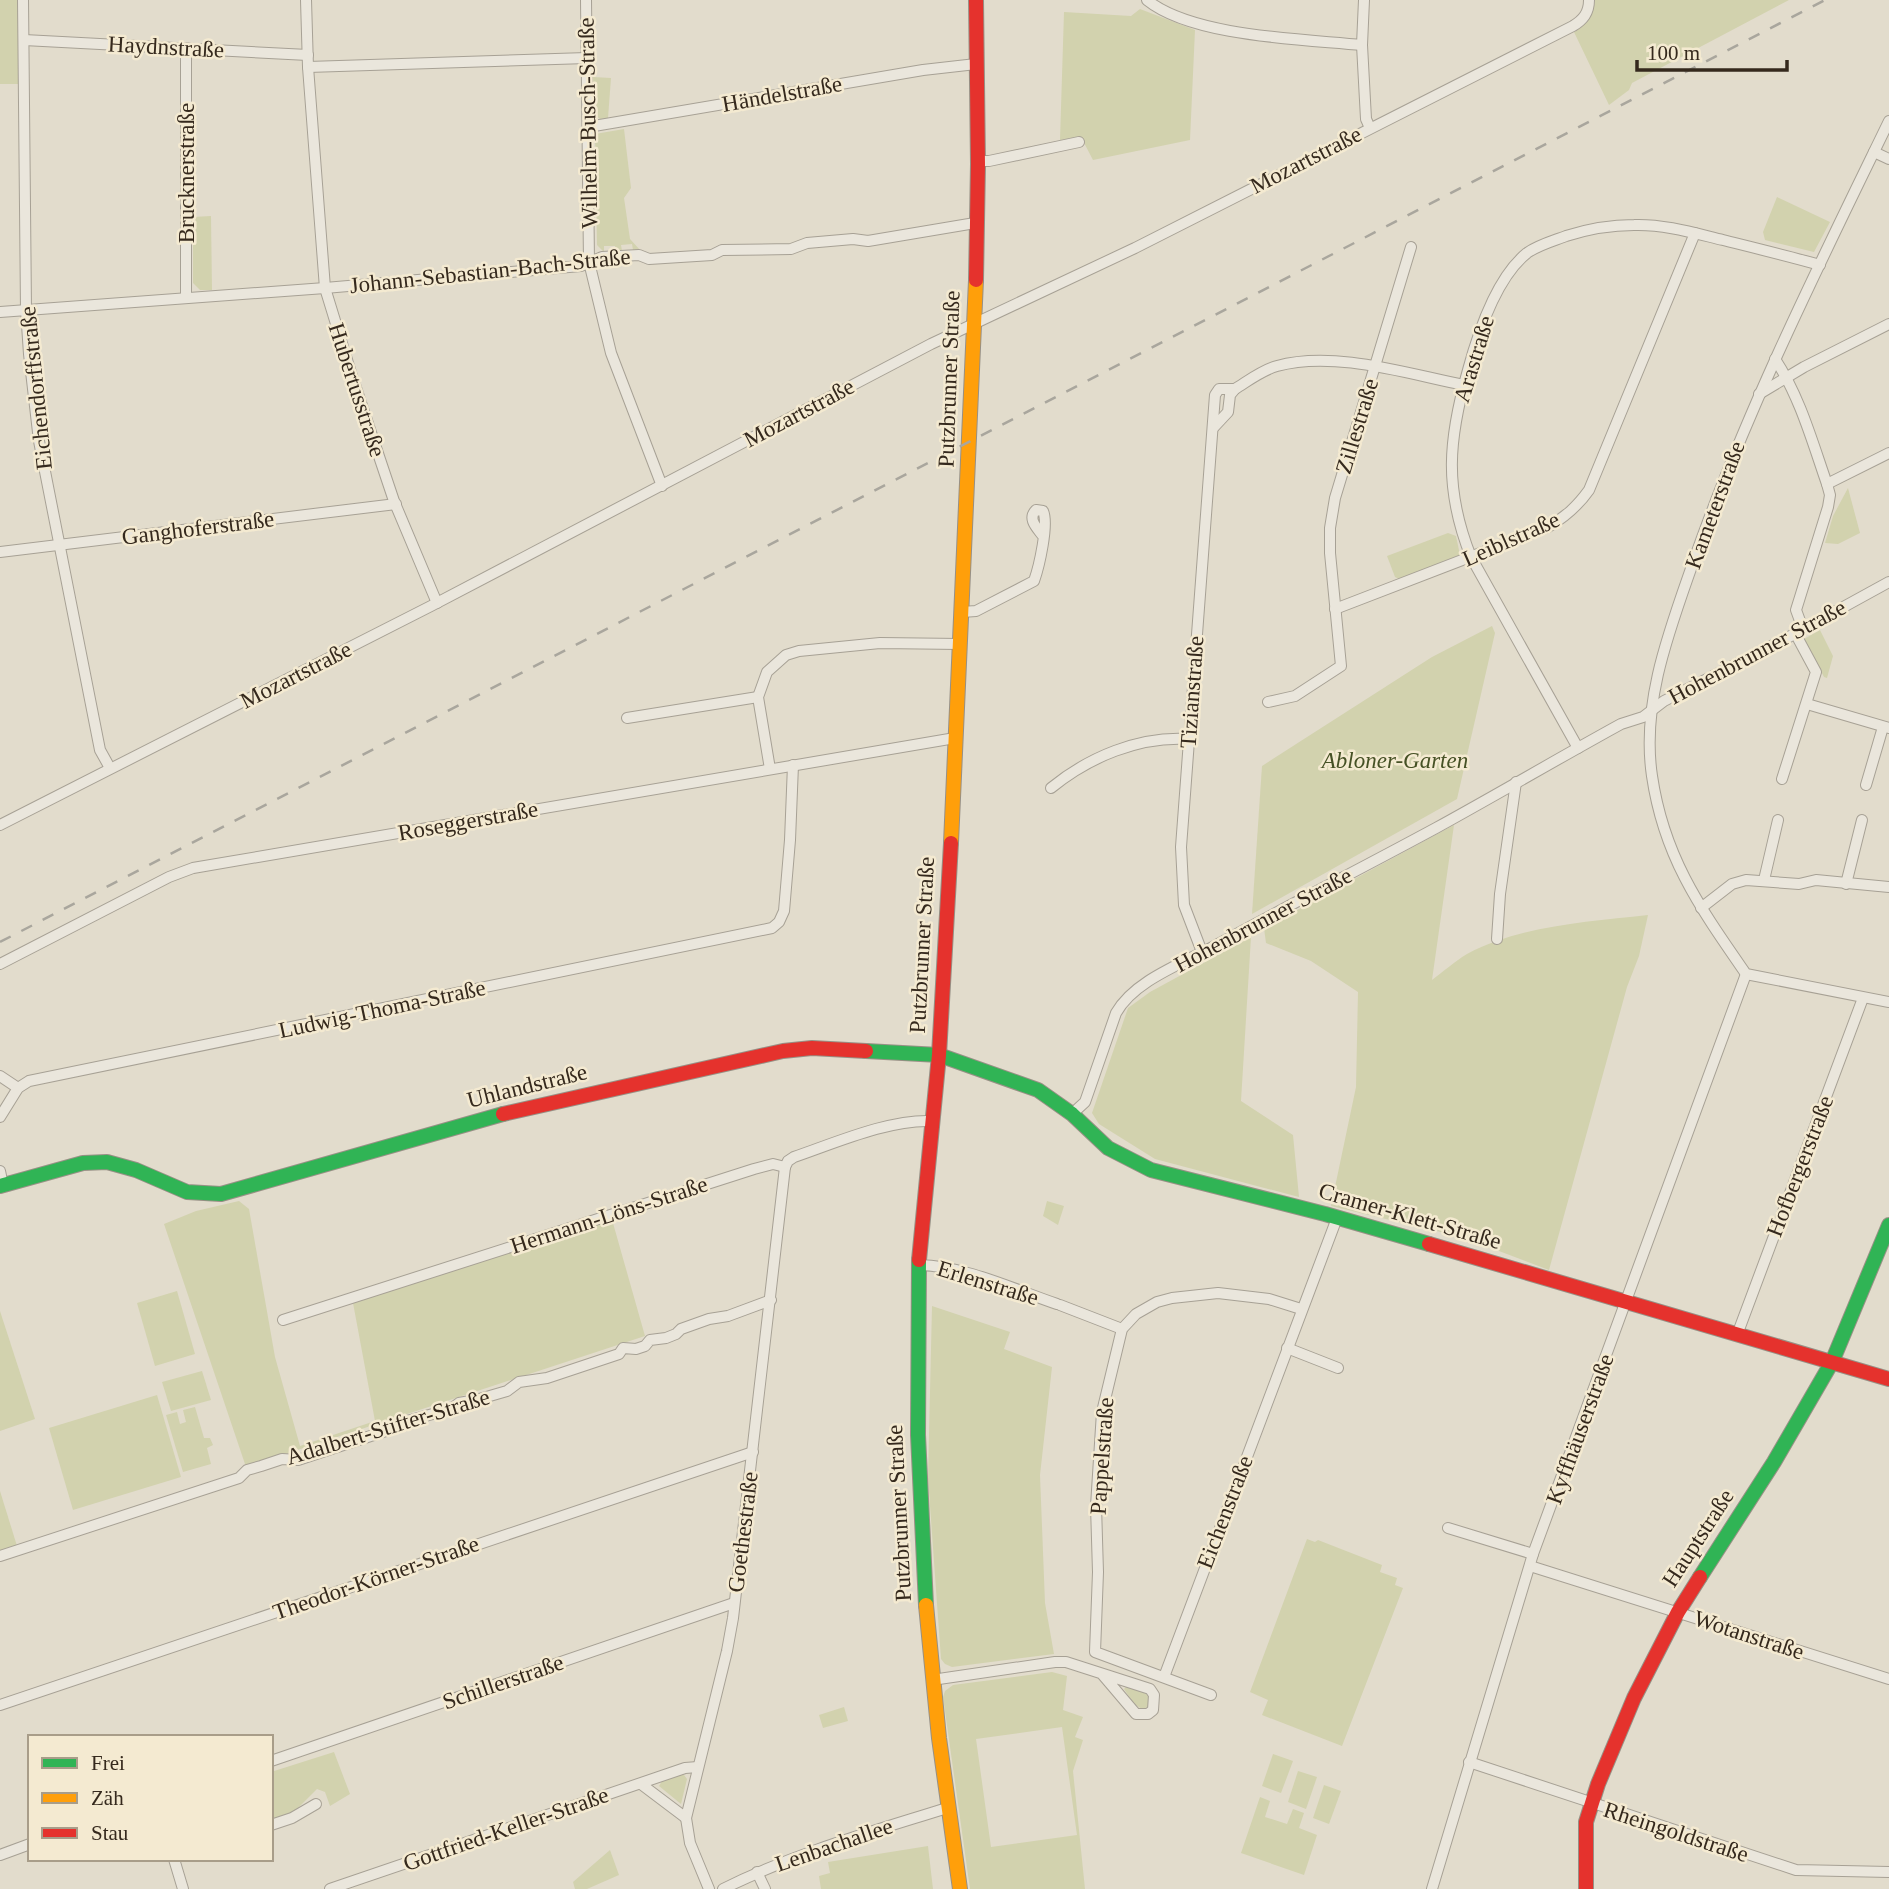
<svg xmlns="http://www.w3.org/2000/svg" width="1889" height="1889" viewBox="0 0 1889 1889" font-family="'Times New Roman',serif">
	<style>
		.green { fill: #d2d2ae; fill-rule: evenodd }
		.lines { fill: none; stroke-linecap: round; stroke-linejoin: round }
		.street-casing { stroke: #a7a195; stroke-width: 12 }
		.fast-casing { stroke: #979085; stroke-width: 16 }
		.slow-casing { stroke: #979085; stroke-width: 16 }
		.jam-casing { stroke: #979085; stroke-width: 16 }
		.street { stroke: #eae6dc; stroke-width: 10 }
		.fast { stroke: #30b455; stroke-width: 14 }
		.slow { stroke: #ff9f0a; stroke-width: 14 }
		.jam { stroke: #e5322d; stroke-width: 14 }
		.rail { stroke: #a9a69d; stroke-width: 2.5; stroke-dasharray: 12 12; stroke-linecap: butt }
		.labels { text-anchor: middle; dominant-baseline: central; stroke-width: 5; stroke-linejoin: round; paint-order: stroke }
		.street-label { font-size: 23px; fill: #35291d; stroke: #f4ead1 }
		.park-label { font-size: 23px; font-style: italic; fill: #465125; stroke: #f4ead1 }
	</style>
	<rect width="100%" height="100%" fill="#e2dccc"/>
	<g class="green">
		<polygon points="0,0 20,0 21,84 0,84"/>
		<path d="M 1595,0 L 1789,0 L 1632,83 L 1629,90 L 1609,105 L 1574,32 C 1588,24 1593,15 1595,0 Z"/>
		<polygon points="1140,9 1195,30 1190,140 1093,160 1081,137 1060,140 1064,12 1131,16"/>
		<polygon points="593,77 611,78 608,118 600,119 594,114"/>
		<polygon points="624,129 631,188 624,198 630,239 640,250 633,250 632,244 621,245 622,251 616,251 615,246 604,246 604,252 597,245 595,134"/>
		<polygon points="1777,197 1830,222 1814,252 1765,240 1763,232"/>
		<polygon points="211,216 212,290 200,290 193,283 193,217"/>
		<polygon points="1848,488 1860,533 1838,544 1825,543 1833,516"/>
		<polygon points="1448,533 1456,536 1460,555 1399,579 1395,577 1387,556"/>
		<polygon points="1492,626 1495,633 1457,799 1252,914 1262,766 1432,657"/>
		<polygon points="1820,630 1833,656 1827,678 1824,677 1804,639"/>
		<path d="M 1454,825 L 1432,980 C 1443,972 1455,961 1467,954 C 1523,925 1587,922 1648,915 L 1639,956 L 1627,987 L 1549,1270 L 1462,1237 L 1331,1206 L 1356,1087 L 1358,992 L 1311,961 L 1266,943 L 1264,928 Z"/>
		<polygon points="1251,937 1241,1101 1293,1135 1299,1197 1155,1159 1099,1124 1092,1113 1128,1008 1150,992"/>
		<polygon points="239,1201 249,1209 275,1357 300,1446 375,1421 353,1303 611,1216 645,1336 246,1467 164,1224 196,1211"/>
		<polygon points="1047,1201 1064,1206 1058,1225 1043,1216"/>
		<polygon points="177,1291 195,1354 155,1366 137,1303"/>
		<polygon points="932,1306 1010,1332 1004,1349 1052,1367 1040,1475 1045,1603 1054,1654 952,1667 945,1664 941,1659 928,1478"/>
		<polygon points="0,1311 35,1419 0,1431"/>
		<polygon points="202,1371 211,1400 171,1411 162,1382"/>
		<polygon points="157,1395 181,1477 73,1510 49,1428"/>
		<polygon points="195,1407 204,1438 210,1438 213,1445 207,1448 211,1464 183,1472 166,1415 177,1412 180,1424 186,1422 183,1410"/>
		<polygon points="0,1491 17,1546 0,1552"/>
		<polygon points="1307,1539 1315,1542 1318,1540 1382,1565 1380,1572 1397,1578 1395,1585 1403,1588 1342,1746 1262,1715 1268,1700 1250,1692"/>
		<path d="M 1052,1672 L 1067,1676 L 1063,1710 L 1083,1717 L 1075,1737 L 1083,1740 L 1073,1771 L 1085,1889 L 970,1889 L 943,1697 L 945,1691 L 953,1685 ZM 1062,1727 L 1077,1835 L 991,1847 L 976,1739 Z"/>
		<polygon points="1127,1686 1149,1695 1148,1707 1142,1709 1134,1704 1124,1689"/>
		<polygon points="844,1707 848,1721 823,1728 819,1715"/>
		<polygon points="334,1752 350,1794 330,1806 325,1792 317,1789 291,1815 271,1821 271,1772"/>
		<polygon points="1273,1754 1293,1761 1281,1793 1262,1786"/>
		<polygon points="1298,1771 1317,1777 1306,1809 1288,1802"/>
		<polygon points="680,1775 684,1775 687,1779 681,1804 659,1786 662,1781"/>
		<polygon points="1324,1785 1341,1791 1329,1824 1313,1818"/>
		<polygon points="1260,1797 1270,1801 1265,1817 1287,1824 1293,1809 1304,1813 1299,1828 1317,1835 1304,1875 1241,1853"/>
		<polygon points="928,1846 933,1889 821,1889 819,1876 830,1873 828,1862"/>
		<polygon points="610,1850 619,1875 587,1889 575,1889 573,1882"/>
	</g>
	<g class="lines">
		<defs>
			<g id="street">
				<polyline points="23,0 26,310 29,354 39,441 100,750 110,768"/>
				<polyline points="306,0 308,67 325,288 352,376 394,501 437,603"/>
				<polyline points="586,0 589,262 611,353 662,486"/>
				<path d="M 1147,0 C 1193,37 1303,39 1362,45"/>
				<polyline points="1364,0 1362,45 1366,119 1370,128"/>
				<polyline points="24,40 308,55"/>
				<polyline points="308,67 587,58"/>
				<path d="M 1889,121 C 1819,265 1747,409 1694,560 C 1670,629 1641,702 1652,776 C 1664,858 1701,909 1746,974 L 1889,1002"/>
				<polyline points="588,127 923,70 976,64"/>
				<polyline points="1874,152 1889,159"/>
				<polyline points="976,161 989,161 1079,142"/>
				<polyline points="186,298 186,48"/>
				<polyline points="0,312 325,288 581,266 602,257 639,255 649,259 712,255 722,250 791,249 807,243 853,239 868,241 975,223"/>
				<path d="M 1775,359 C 1800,397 1812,441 1827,484"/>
				<polyline points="1759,394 1804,367 1889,324"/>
				<path d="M 1214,427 L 1228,412 L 1230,395 L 1235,389 C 1248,381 1262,370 1277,366 C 1334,350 1408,374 1464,385"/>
				<polyline points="0,552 396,504"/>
				<path d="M 1335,609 L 1548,527 C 1565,517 1577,507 1589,490 L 1695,233"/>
				<path d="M 962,612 L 976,611 L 1034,581 C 1039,567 1049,524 1043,511 L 1036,510 C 1027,519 1037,528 1043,536"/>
				<polyline points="1803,629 1796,610 1828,507 1830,495 1827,484 1889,453"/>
				<polyline points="1268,702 1295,696 1341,666 1330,553 1330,528 1335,498 1411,247"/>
				<polyline points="1807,704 1889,728"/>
				<polyline points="627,718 758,697"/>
				<path d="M 1578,748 L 1471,557 C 1444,489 1448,440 1468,370 C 1478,333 1496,278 1527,253 C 1538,245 1553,241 1566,236 C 1588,229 1610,225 1634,225 C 1664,224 1694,233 1723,240 C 1755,248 1788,256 1820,265"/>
				<polyline points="770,769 758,697 767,672 786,655 799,651 880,643 960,644"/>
				<polyline points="1782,779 1816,672 1795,633"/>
				<polyline points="1866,785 1883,727"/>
				<path d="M 1051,788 C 1089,757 1139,736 1188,739"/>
				<path d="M 0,825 L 431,606 L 931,344 L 1135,248 L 1573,26 C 1583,20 1589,13 1589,0"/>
				<polyline points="1764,880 1778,820"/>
				<polyline points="1846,884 1862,820"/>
				<polyline points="1701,908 1732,884 1746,880 1799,884 1816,880 1889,887"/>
				<polyline points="1497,939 1500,894 1516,782"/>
				<polyline points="1202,952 1184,905 1181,847 1215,395 1219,389 1235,389"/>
				<polyline points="0,964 169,877 193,868 955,738"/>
				<polyline points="0,1076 18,1088"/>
				<path d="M 1072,1114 L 1085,1102 L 1116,1013 C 1135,979 1187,962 1220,943 C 1291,904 1364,867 1436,828 C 1498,794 1559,758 1621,724 L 1643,717 L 1664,701 L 1787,638 L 1889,582"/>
				<polyline points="0,1117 18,1088 29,1081 772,928 779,922 784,911 790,840 793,765"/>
				<path d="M 785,1167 L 788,1161 L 794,1157 C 835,1143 889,1119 932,1121"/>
				<polyline points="0,1171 3,1185"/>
				<path d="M 919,1265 C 965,1266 1013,1289 1057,1304"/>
				<polyline points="1060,1305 1122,1329"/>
				<polyline points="283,1320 754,1169 773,1164 785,1167"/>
				<polyline points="1737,1335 1863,998"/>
				<polyline points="1287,1348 1338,1368"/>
				<polyline points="1448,1528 1533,1554"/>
				<polyline points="0,1556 239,1478 247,1470 261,1466 282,1459 298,1460 398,1427 407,1421 451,1409 459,1403 476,1400 507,1391 519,1382 547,1378 619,1354 623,1348 636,1349 645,1346 650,1340 666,1338 676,1334 681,1329 709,1319 728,1316 771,1300"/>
				<polyline points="1530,1566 1889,1679"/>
				<polyline points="1164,1677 1337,1218"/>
				<polyline points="932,1680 1055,1662 1066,1662 1150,1689 1154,1695 1153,1710 1148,1714 1136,1714 1102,1674"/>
				<polyline points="1211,1695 1095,1652 1098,1572 1096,1506 1102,1412 1122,1329 1136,1314 1157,1302 1172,1298 1218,1293 1269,1299 1301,1309"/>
				<polyline points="0,1705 753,1452"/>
				<polyline points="271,1761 734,1603"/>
				<polyline points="1469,1762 1796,1870 1889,1872"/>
				<polyline points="641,1784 686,1818"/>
				<polyline points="271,1825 292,1818 316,1804"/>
				<polyline points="0,1855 30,1844"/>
				<polyline points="174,1859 183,1889"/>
				<polyline points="757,1872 765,1889"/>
				<polyline points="330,1889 685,1768 698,1767"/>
				<polyline points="709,1889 690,1843 686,1818 727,1651 733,1618 785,1167"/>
				<path d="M 723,1889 C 795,1853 871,1832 947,1808"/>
				<polyline points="1432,1889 1533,1554 1746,974"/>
			</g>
			<g id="fast">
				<polyline points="866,1051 939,1055 1038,1090 1072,1114 1108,1148 1151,1170 1325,1214 1429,1244"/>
				<polyline points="0,1186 83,1163 107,1162 136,1170 187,1192 221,1194 503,1114"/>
				<polyline points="919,1260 918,1435 926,1605"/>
				<polyline points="1700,1577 1774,1462 1832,1362 1889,1225"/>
			</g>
			<g id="slow">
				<polyline points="951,843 976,280"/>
				<polyline points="926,1605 939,1738 960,1889"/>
			</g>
			<g id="jam">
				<polyline points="976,280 978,164 976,0"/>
				<polyline points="503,1114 783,1051 812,1048 866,1051"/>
				<polyline points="1429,1244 1889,1379"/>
				<polyline points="919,1260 939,1055 951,843"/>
				<polyline points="1586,1889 1586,1822 1598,1784 1634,1698 1678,1612 1700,1577"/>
			</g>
		</defs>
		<use href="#street" class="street-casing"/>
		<use href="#fast" class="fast-casing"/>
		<use href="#slow" class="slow-casing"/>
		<use href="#jam" class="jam-casing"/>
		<use href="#street" class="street"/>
		<use href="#fast" class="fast"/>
		<use href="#slow" class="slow"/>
		<use href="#jam" class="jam"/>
		<polyline class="rail" points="0,942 1825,0"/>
	</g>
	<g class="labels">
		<g class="street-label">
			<text transform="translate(166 47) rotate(3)">Haydnstraße</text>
			<text transform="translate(782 94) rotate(-10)">Händelstraße</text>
			<text transform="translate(588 123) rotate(-91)">Wilhelm-Busch-Straße</text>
			<text transform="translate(1306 160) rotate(-27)">Mozartstraße</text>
			<text transform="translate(186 173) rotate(-90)">Brucknerstraße</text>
			<text transform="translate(490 271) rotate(-6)">Johann-Sebastian-Bach-Straße</text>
			<text transform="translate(1474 359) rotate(-73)">Arastraße</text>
			<text transform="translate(949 379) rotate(-88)">Putzbrunner Straße</text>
			<text transform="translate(36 388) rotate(-96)">Eichendorffstraße</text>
			<text transform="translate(357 390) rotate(72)">Hubertusstraße</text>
			<text transform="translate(799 413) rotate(-28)">Mozartstraße</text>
			<text transform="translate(1357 426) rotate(-73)">Zillestraße</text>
			<text transform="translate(1715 505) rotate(-70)">Kameterstraße</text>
			<text transform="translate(198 528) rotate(-7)">Ganghoferstraße</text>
			<text transform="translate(1511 539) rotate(-24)">Leiblstraße</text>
			<text transform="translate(1757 652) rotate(-28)">Hohenbrunner Straße</text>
			<text transform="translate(296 675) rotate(-27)">Mozartstraße</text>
			<text transform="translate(1192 692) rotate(-86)">Tizianstraße</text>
			<text transform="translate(468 821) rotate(-10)">Roseggerstraße</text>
			<text transform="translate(1263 920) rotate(-28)">Hohenbrunner Straße</text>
			<text transform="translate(922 945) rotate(-87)">Putzbrunner Straße</text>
			<text transform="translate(382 1009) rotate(-12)">Ludwig-Thoma-Straße</text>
			<text transform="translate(527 1086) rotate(-14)">Uhlandstraße</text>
			<text transform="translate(1800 1166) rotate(-69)">Hofbergerstraße</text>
			<text transform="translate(609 1215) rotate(-18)">Hermann-Löns-Straße</text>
			<text transform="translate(1410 1216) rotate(16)">Cramer-Klett-Straße</text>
			<text transform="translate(988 1283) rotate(17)">Erlenstraße</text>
			<text transform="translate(388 1427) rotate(-17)">Adalbert-Stifter-Straße</text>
			<text transform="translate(1580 1429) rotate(-70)">Kyffhäuserstraße</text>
			<text transform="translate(1102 1456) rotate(-86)">Pappelstraße</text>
			<text transform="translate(1225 1512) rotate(-69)">Eichenstraße</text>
			<text transform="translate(899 1513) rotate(-93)">Putzbrunner Straße</text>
			<text transform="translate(743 1532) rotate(-83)">Goethestraße</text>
			<text transform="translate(1698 1538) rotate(-57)">Hauptstraße</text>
			<text transform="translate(376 1578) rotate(-19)">Theodor-Körner-Straße</text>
			<text transform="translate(1749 1635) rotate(18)">Wotanstraße</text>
			<text transform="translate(503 1682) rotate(-19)">Schillerstraße</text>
			<text transform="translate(506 1829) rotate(-19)">Gottfried-Keller-Straße</text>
			<text transform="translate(1676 1832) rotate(18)">Rheingoldstraße</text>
			<text transform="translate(834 1845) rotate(-19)">Lenbachallee</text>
		</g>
		<g class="park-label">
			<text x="1395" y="760">Abloner-Garten</text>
		</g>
	</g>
	<rect x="28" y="1735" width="245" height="126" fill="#f4ead1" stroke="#a89d89" stroke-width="2"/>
	<rect x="42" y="1758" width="35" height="10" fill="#30b455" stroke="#a89d89" stroke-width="2"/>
	<text x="91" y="1770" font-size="21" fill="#35291d">Frei</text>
	<rect x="42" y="1793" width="35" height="10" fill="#ff9f0a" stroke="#a89d89" stroke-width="2"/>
	<text x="91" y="1805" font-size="21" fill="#35291d">Zäh</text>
	<rect x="42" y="1828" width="35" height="10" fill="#e5322d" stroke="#a89d89" stroke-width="2"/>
	<text x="91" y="1840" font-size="21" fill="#35291d">Stau</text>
	<path d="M1637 60v10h150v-10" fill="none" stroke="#35291d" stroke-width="3.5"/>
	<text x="1647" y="60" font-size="21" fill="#35291d" stroke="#f4ead1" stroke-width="5" paint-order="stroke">100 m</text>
</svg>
